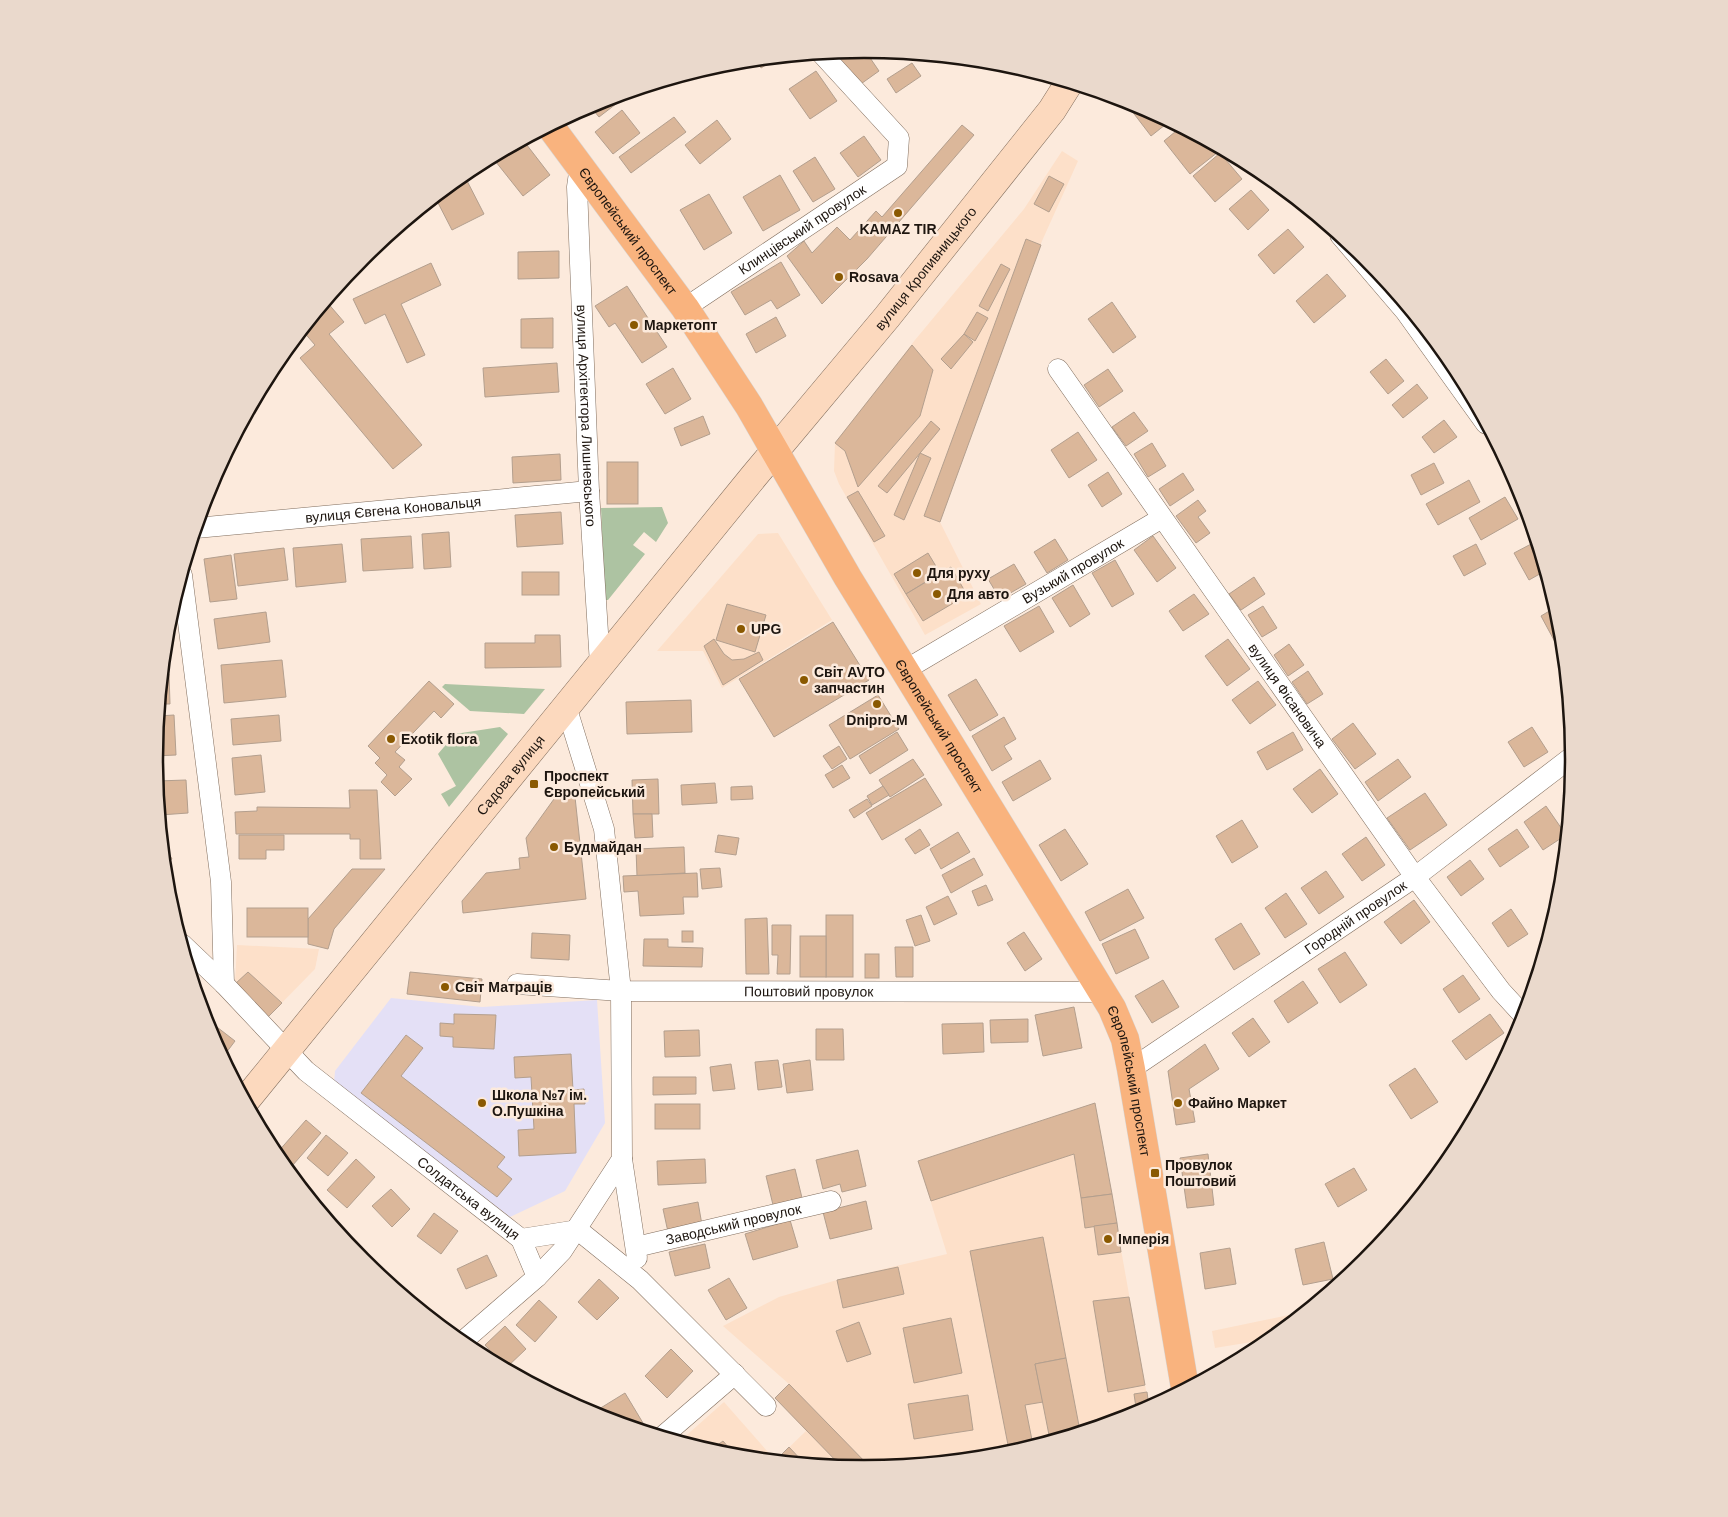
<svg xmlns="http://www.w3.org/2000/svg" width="1728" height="1517" viewBox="0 0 1728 1517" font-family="Helvetica,sans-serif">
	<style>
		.built { fill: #fde0c9 }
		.education { fill: #e4e0f6 }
		.green { fill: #adc3a2 }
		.building { fill: #dbb79a; stroke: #b39f8e }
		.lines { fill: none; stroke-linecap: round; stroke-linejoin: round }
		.minor-casing { stroke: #806d5d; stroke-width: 21 }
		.secondary-casing { stroke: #806d5d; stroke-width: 29 }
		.primary-casing { stroke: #d6d5d4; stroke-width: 29 }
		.minor { stroke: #fff; stroke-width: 20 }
		.secondary { stroke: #fcd9be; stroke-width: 28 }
		.primary { stroke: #f9b37e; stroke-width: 28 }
		.poi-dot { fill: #8a5901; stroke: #fceadc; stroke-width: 2 }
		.labels { text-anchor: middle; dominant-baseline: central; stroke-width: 5; stroke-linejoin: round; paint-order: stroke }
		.poi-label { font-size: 14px; font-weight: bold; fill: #1d150f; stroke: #fceadc; text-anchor: start }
		.street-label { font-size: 14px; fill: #1d150f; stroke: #fceadc }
		.rim { fill: none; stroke: #1d150f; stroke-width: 2.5 }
	</style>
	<rect width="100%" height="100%" fill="#fceadc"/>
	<g class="built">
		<polygon points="1062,151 1078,161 1042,241 940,522 981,604 925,635 839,484 834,471 835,443 915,340 1024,209"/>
		<polygon points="778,533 832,620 722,688 703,651 657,651 758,534"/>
		<polygon points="237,945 319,949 315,969 268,1017 235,984"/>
		<polygon points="1095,1103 1149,1407 1135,1414 1002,1455 864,1468 776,1460 806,1431 775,1398 789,1384 723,1326 779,1297 837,1280 947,1254 918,1161"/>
		<polygon points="1303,1312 1270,1339 1215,1348 1212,1331"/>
		<polygon points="724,1402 774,1459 725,1455 680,1441"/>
	</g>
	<polygon class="education" points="391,998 482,1007 597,1000 605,1123 565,1191 510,1217 334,1083 335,1071"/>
	<g class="green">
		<polygon points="662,507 668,523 656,542 644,532 633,545 645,554 608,600 605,600 601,508"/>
		<polygon points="445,684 545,689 524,714 470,711 442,687"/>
		<polygon points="500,727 508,734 449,807 441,794 456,786 438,754 455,734"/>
	</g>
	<g class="building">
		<polygon points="864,49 879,71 858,86 838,56 845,51"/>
		<polygon points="779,57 761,68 756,59"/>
		<polygon points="912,63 921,76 896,93 887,79"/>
		<polygon points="816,71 837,101 810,119 789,89"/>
		<polygon points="627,92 629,94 599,117 589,105"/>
		<polygon points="1128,100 1136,103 1170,121 1151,136 1125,102"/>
		<polygon points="622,110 640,133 613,154 595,132"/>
		<polygon points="674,117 686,132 631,173 619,157"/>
		<polygon points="717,120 731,139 700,164 685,145"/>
		<polygon points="962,125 974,135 867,259 822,304 787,256 804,241 812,253 837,227 850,240 876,211 882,217"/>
		<polygon points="1181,127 1212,144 1218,152 1190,174 1164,141"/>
		<polygon points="864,136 881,160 858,177 840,153"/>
		<polygon points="523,140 550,175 523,196 492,157"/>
		<polygon points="1220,153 1242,179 1215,202 1193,176"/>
		<polygon points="815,157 835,189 813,202 793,171"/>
		<polygon points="463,173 484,214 452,230 435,197"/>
		<polygon points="780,175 800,210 763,231 743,197"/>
		<polygon points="1049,176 1064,184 1049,212 1034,204"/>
		<polygon points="1251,190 1269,210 1248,230 1229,209"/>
		<polygon points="709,194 732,233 704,250 680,210"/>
		<polygon points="1288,229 1304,247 1274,274 1258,255"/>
		<polygon points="1026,239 1041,245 940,522 924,516"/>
		<polygon points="559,251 559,278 518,279 518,252"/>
		<polygon points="781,262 800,295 777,309 771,300 745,315 731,292"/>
		<polygon points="431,263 441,285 401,304 425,355 407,363 385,314 365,324 353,299"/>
		<polygon points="1001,264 1010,269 988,311 979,306"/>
		<polygon points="1327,274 1346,296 1314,323 1296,301"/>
		<polygon points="627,286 667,347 642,363 615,323 609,327 595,306"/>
		<polygon points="326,301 344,322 329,334 422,445 393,469 300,358 315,345 302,330"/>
		<polygon points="1112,302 1136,337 1113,353 1088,319"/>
		<polygon points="977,312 988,318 975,341 964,334"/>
		<polygon points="776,317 786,336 756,353 746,334"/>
		<polygon points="553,318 553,348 521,348 521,319"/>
		<polygon points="964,334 973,342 951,369 941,359"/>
		<polygon points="912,345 933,370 920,416 858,487 845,451 835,443"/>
		<polygon points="1386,359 1404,381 1388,394 1370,372"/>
		<polygon points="557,363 559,392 485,397 483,368"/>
		<polygon points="673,368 691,399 665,414 646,384"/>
		<polygon points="1108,369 1123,391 1099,407 1084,385"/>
		<polygon points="1417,384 1428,398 1403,418 1392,405"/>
		<polygon points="1134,412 1148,431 1126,446 1112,427"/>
		<polygon points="703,416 710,434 681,446 674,428"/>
		<polygon points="1444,420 1457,437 1434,453 1422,437"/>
		<polygon points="931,421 940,429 887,493 878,486"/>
		<polygon points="1078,432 1097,460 1069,478 1051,450"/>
		<polygon points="1152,443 1166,466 1148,477 1134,454"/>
		<polygon points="920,453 931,458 904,520 894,515"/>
		<polygon points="560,454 561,480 513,483 512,457"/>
		<rect x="607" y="462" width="31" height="42"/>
		<polygon points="1434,463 1444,483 1421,495 1411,475"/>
		<polygon points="1108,472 1122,494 1102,507 1088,485"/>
		<polygon points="1183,473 1194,490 1170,506 1159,489"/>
		<polygon points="1469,480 1480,502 1438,525 1426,504"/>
		<polygon points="858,491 885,536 874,542 847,497"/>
		<polygon points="1505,497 1518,519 1481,540 1469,518"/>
		<polygon points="1198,500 1206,511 1198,517 1210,533 1196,543 1176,516"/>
		<polygon points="561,512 563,544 517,547 515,515"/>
		<polygon points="449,532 451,567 424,569 422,534"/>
		<polygon points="411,536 413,568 363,571 361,539"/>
		<polygon points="1153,536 1176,568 1157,582 1134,550"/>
		<polygon points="1055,539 1068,560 1047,573 1034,552"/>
		<polygon points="1533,543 1545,571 1529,580 1514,553"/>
		<polygon points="342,544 346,582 296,587 293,548"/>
		<polygon points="1476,544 1486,564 1464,576 1453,556"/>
		<polygon points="284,548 288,580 238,586 234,554"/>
		<polygon points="928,553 940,573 906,594 894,574"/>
		<polygon points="231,555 237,599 210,602 204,559"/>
		<polygon points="1115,560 1134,594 1112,607 1092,573"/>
		<polygon points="1014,564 1026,584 1000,599 988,579"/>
		<polygon points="951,567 967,595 923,621 906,594"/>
		<rect x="522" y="572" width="37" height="23"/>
		<polygon points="1254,577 1265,594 1241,610 1229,594"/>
		<polygon points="1073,585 1090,614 1070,627 1052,598"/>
		<polygon points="1194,594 1209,614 1183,631 1169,611"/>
		<polygon points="727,604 766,615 755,652 716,640"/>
		<polygon points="1039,606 1054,632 1020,652 1004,626"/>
		<polygon points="1263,606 1277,628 1262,637 1248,615"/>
		<polygon points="1556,607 1562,638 1555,642 1541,616"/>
		<polygon points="266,612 270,642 218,649 214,619"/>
		<polygon points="833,622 869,680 774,737 739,679"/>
		<polygon points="166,635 168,653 165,653"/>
		<polygon points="535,635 560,635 561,667 485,668 485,643 535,643"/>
		<polygon points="714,639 724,654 732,660 744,659 759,652 763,660 723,685 704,646"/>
		<polygon points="1228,639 1250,669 1227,686 1205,656"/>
		<polygon points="1289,644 1304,665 1288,676 1274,655"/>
		<polygon points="282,660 286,697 224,703 221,665"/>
		<polygon points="1308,671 1323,694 1307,704 1292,682"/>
		<polygon points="169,674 170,704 160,704 163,675"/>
		<polygon points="976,679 998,715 970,731 948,695"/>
		<polygon points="429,681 454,704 441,718 434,711 395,752 405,760 399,767 412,779 395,796 381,782 387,775 375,763 380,758 368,746"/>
		<polygon points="1258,681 1276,705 1250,724 1232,700"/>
		<polygon points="878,695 899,729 850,759 829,725"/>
		<polygon points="691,700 692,732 627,734 626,702"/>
		<polygon points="174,715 176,755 154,756 158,716"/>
		<polygon points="279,715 281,741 233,745 231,719"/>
		<polygon points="1004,717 1016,739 1004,746 1012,759 992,771 972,736"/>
		<polygon points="1353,723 1376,754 1355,769 1332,739"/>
		<polygon points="1532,727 1548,752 1524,767 1508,742"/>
		<polygon points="897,732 908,750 870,774 859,756"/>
		<polygon points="1293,732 1303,750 1267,770 1257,752"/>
		<polygon points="839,746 847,759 832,769 823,756"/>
		<polygon points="261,755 265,792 235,795 232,758"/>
		<polygon points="913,759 924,775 890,797 879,780"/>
		<polygon points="1398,759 1411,777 1378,801 1365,782"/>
		<polygon points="1040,760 1051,779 1013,801 1002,782"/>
		<polygon points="842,765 850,778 833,788 825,775"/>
		<polygon points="1320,769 1338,794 1312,813 1293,789"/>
		<polygon points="925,778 942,805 882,840 866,813"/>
		<polygon points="658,779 659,814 633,814 632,780"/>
		<polygon points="186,780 188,813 160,815 157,781"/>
		<polygon points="715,783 717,803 682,805 681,785"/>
		<polygon points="752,786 753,799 731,800 731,787"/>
		<polygon points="883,786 889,795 872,805 867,796"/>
		<polygon points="349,790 377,790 381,859 360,859 360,839 350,839 350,834 236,834 235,812 257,811 257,807 350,808"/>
		<polygon points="1571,790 1569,803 1563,795"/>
		<polygon points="1425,793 1447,825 1410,850 1387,818"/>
		<polygon points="575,797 586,899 463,913 462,901 486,873 520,869 519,858 529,857 526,838 554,799"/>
		<polygon points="867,799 872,806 854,818 849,810"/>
		<polygon points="1546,806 1566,835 1543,850 1524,822"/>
		<polygon points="633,814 652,814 653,837 635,838"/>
		<polygon points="1242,820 1258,847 1232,863 1216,836"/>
		<polygon points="920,829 930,845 915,854 905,839"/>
		<polygon points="1065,829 1088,864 1061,881 1039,845"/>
		<polygon points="1517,829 1529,847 1500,867 1488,849"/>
		<polygon points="958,832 970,852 941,869 930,849"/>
		<polygon points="239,835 284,835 284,850 266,850 266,859 239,859"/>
		<polygon points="718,835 739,838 736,855 715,852"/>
		<polygon points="1366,837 1385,865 1362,881 1342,854"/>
		<polygon points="163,843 172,859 165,863"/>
		<polygon points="684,847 685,873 637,876 636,849"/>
		<polygon points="974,858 983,875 951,893 942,875"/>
		<polygon points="1470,860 1484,879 1461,896 1447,877"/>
		<polygon points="720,868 722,887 702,889 700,869"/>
		<polygon points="352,869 385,869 334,929 328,949 308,944 308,919"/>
		<polygon points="1326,871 1344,897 1319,914 1301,888"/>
		<polygon points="697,873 698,897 683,897 684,914 640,916 638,891 624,892 623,876"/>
		<polygon points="986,885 993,900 978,906 972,891"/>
		<polygon points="1128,889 1144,918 1100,941 1085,912"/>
		<polygon points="1286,893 1307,924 1285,938 1265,908"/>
		<polygon points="948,896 957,914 934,925 926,907"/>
		<polygon points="1414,900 1430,922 1401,944 1384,922"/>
		<rect x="247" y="908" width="61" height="29"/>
		<polygon points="1511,909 1528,934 1508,947 1492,923"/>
		<rect x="826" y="915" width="27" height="62"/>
		<polygon points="921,915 930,941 915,946 906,920"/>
		<polygon points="767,918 769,974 746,974 745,919"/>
		<polygon points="1241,923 1260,954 1234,970 1215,939"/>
		<polygon points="772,925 791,925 790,974 777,974 778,955 772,955"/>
		<polygon points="1135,929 1149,958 1116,974 1102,944"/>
		<rect x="682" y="931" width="11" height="11"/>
		<polygon points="1024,932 1042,959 1025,971 1007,943"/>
		<polygon points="532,933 570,935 569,960 531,958"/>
		<rect x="800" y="936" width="26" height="41"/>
		<polygon points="644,939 668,939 668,947 703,948 702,967 643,966"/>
		<polygon points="895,947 913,947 913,977 896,977"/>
		<polygon points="1345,952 1367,985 1340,1003 1318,969"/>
		<rect x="865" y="954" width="14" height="24"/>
		<polygon points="248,972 282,1003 268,1017 235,984"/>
		<polygon points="410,972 482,979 480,1002 407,994"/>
		<polygon points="1463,975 1480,999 1459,1013 1443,989"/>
		<polygon points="1163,980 1179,1007 1152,1023 1135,996"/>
		<polygon points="1303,981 1318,1003 1288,1023 1274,1001"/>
		<polygon points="1074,1007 1082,1048 1043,1056 1035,1015"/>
		<polygon points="454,1014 496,1015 494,1049 453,1047 453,1037 440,1036 440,1023 454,1024"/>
		<polygon points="1490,1014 1504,1033 1466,1060 1452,1041"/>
		<polygon points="1253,1018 1270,1042 1249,1057 1232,1033"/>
		<polygon points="1028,1019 1028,1042 991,1043 990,1020"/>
		<polygon points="983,1023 984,1052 943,1054 942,1024"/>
		<polygon points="213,1024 235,1041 223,1057 208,1030"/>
		<polygon points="816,1029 843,1029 844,1060 816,1060"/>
		<polygon points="699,1030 700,1056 665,1057 664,1031"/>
		<polygon points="406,1035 423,1048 401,1076 505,1157 497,1167 512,1179 497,1197 361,1093"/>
		<polygon points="1205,1044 1219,1069 1189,1089 1195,1122 1176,1125 1168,1071"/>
		<polygon points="571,1054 573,1090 584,1089 585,1104 574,1104 576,1153 519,1156 518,1130 534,1129 531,1077 515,1078 514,1057"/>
		<polygon points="1506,1055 1499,1069 1495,1063"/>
		<polygon points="778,1060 782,1087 758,1090 755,1062"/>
		<polygon points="810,1060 813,1090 787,1093 783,1064"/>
		<polygon points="731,1064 735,1089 713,1091 710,1067"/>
		<polygon points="1415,1068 1438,1102 1411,1119 1389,1085"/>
		<polygon points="653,1077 696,1077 696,1094 653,1095"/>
		<polygon points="1095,1103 1112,1194 1081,1198 1074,1154 931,1201 918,1161"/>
		<rect x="655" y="1104" width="45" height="25"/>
		<polygon points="306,1120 321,1133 292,1166 277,1153"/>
		<polygon points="326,1135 348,1153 328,1176 307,1158"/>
		<polygon points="858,1150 866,1186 842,1192 840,1184 823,1189 816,1160"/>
		<polygon points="1208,1154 1214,1205 1187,1208 1180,1158"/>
		<polygon points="356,1159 375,1177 347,1208 327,1190"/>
		<polygon points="705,1159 706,1183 658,1185 657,1161"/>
		<polygon points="1354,1168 1367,1190 1338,1207 1325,1184"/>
		<polygon points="795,1169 803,1202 774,1209 766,1176"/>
		<polygon points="391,1189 410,1209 392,1227 372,1206"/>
		<polygon points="1112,1194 1117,1223 1085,1228 1081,1198"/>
		<polygon points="866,1201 872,1229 830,1239 823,1212"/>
		<polygon points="698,1202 702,1225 668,1232 663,1209"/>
		<polygon points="434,1213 458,1231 441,1254 417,1236"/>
		<polygon points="790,1220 798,1247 753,1260 745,1234"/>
		<polygon points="1117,1223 1121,1252 1098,1255 1094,1226"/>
		<polygon points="1043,1237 1066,1358 1035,1364 1043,1402 1025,1405 1033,1445 1009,1450 970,1251"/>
		<polygon points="1324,1242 1333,1279 1303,1285 1295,1249"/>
		<polygon points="705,1244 710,1268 675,1276 669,1252"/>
		<polygon points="1230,1248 1236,1284 1205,1289 1200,1253"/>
		<polygon points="487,1255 497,1276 466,1289 457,1269"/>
		<polygon points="898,1267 904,1294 843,1308 837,1280"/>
		<polygon points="729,1278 747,1308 726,1320 708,1290"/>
		<polygon points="599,1279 619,1298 597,1320 578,1302"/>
		<polygon points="1129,1297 1145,1385 1108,1392 1093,1301"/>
		<polygon points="539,1300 557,1317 535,1342 516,1325"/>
		<polygon points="951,1318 962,1373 914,1383 903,1328"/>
		<polygon points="859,1322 871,1354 847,1362 836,1331"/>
		<polygon points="505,1326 526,1349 506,1368 485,1345"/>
		<polygon points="671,1349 693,1371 667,1398 645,1376"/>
		<polygon points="1066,1358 1080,1431 1050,1440 1035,1364"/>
		<polygon points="789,1384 871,1468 841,1466 807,1431 775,1398"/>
		<polygon points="1147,1392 1149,1407 1137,1414 1134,1394"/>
		<polygon points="625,1393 643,1423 635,1427 604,1418 599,1409"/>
		<polygon points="968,1395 973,1430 914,1439 908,1404"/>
		<polygon points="723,1441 735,1455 711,1450"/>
		<polygon points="789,1447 803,1462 776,1460"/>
	</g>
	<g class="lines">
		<defs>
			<g id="minor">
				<path id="s1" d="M 580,166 L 577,187 L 589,491 L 600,664"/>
				<polyline points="1340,235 1405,311 1486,424"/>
				<path id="s2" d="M 685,308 L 897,166 L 899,138 L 821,53"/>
				<path id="s3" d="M 1058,369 L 1415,877 L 1501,991 L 1524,1016"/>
				<path id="s4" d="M 196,528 L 589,491"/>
				<polyline points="182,575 221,882 224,984"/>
				<path id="s5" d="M 905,670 L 1162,518"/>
				<path id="s6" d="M 182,944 L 224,984 L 306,1071 L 521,1239 L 578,1230 L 640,1280 L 766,1406"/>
				<path id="s7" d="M 517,984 L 621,991 L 1103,992"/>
				<path id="s8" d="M 1131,1069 L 1415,877 L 1573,756"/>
				<polyline points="622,1159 637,1258"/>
				<polyline points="521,1239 537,1277"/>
				<path id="s9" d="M 636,1247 L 831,1201"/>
				<polyline points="462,1342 537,1277 562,1251 622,1159 621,991 604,829 566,706"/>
				<polyline points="663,1436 735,1374"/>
			</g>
			<g id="secondary">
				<path id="s10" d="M 246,1100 L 754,476 L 887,317 L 1052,110 L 1069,83"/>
			</g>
			<g id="primary">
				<path id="s11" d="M 550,126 L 685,308 L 749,406 L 848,578 L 1112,1008 L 1125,1039 L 1131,1069 L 1185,1388"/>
			</g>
		</defs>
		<use href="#minor" class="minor-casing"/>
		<use href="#secondary" class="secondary-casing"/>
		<use href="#primary" class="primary-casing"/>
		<use href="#minor" class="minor"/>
		<use href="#secondary" class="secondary"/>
		<use href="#primary" class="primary"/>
	</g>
	<g class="poi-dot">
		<circle cx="898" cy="213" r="5"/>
		<circle cx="839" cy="277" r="5"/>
		<circle cx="634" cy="325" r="5"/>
		<circle cx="917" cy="573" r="5"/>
		<circle cx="937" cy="594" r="5"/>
		<circle cx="741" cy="629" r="5"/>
		<circle cx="804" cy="680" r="5"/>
		<circle cx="877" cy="704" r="5"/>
		<circle cx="391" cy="739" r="5"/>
		<rect x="529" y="779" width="10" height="10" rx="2.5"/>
		<circle cx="554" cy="847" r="5"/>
		<circle cx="445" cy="987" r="5"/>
		<circle cx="482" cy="1103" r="5"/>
		<circle cx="1178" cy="1103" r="5"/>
		<rect x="1150" y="1168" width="10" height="10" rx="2.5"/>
		<circle cx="1108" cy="1239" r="5"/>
	</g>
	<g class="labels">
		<g class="poi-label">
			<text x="898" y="229" text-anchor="middle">KAMAZ TIR</text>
			<text x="849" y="277">Rosava</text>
			<text x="644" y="325">Маркетопт</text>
			<text x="927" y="573">Для руху</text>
			<text x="947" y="594">Для авто</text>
			<text x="751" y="629">UPG</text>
			<text x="814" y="672">Світ AVTO<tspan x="814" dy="16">запчастин</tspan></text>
			<text x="877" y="720" text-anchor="middle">Dnipro-M</text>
			<text x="401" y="739">Exotik flora</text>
			<text x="544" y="776">Проспект<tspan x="544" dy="16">Європейський</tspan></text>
			<text x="564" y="847">Будмайдан</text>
			<text x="455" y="987">Світ Матраців</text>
			<text x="492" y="1095">Школа №7 ім.<tspan x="492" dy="16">О.Пушкіна</tspan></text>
			<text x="1188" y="1103">Файно Маркет</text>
			<text x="1165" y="1165">Провулок<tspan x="1165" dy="16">Поштовий</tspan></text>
			<text x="1118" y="1239">Імперія</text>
		</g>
		<g class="street-label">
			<text stroke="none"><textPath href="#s2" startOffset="141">Клинцівський провулок</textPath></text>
			<text stroke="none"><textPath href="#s11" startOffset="131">Європейський проспект</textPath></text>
			<text stroke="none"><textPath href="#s10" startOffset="1074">вулиця Кропивницького</textPath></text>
			<text stroke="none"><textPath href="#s1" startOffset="250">вулиця Архітектора Лишневського</textPath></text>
			<text stroke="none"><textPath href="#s4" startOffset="198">вулиця Євгена Коновальця</textPath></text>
			<text stroke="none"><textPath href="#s5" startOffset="195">Вузький провулок</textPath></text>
			<text stroke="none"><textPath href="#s3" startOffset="399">вулиця Фісановича</textPath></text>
			<text stroke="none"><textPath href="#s11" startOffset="716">Європейський проспект</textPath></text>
			<text stroke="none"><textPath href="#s10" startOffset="419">Садова вулиця</textPath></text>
			<text stroke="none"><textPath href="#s8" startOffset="271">Городній провулок</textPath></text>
			<text stroke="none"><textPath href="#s7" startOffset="292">Поштовий провулок</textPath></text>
			<text stroke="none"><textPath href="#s11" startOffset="1122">Європейський проспект</textPath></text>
			<text stroke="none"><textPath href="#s6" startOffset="384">Солдатська вулиця</textPath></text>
			<text stroke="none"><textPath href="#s9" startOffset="100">Заводський провулок</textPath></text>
		</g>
	</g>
	<path d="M0 0H1728V1517H0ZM163 759a701 701 0 1 1 1402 0a701 701 0 1 1-1402 0Z" fill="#ead9cc" fill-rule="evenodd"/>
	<path class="rim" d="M163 759a701 701 0 1 1 1402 0a701 701 0 1 1-1402 0Z"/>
</svg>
